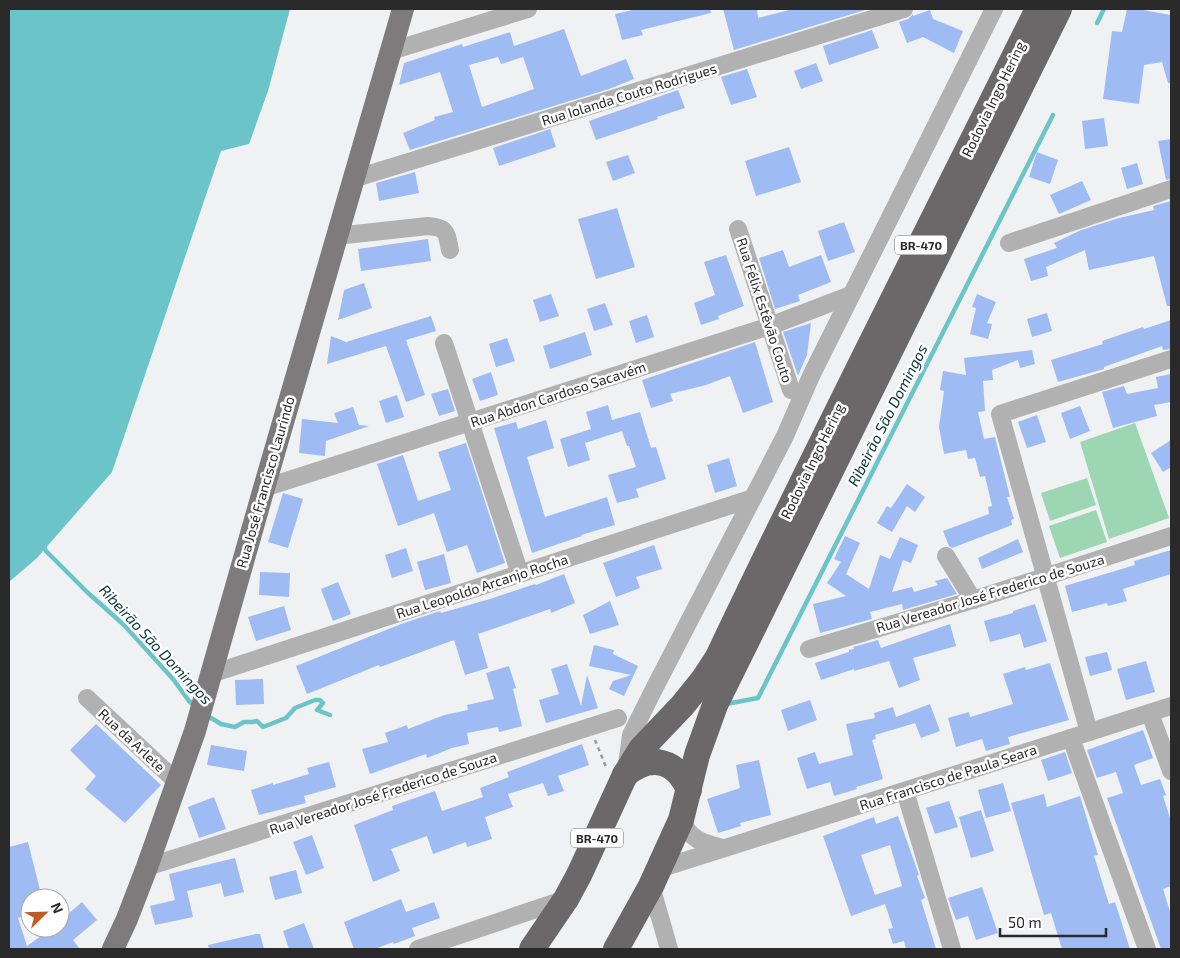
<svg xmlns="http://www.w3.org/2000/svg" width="1180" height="958" viewBox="0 0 1180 958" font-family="'Exo 2',sans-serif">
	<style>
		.green { fill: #9dd6b2 }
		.water { fill: #6bc4c8 }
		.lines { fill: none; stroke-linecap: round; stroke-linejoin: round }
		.stream { stroke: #6bc4c8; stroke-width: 4.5 }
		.building { fill: #9ebbf3; fill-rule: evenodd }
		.path { stroke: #9b9b9c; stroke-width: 2.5; stroke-dasharray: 4 4; stroke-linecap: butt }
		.minor { stroke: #b2b1b1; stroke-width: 18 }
		.major { stroke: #7d7b7c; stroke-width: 22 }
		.highway { stroke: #6a6869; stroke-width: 26 }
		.labels { text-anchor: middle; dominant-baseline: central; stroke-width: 5; stroke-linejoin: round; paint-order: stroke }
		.shield { fill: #fff; stroke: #6a6a6b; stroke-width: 1 }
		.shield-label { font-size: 12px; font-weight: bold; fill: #2a2a2b }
		.street-label { font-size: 14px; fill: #2a2a2b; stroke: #fff }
		.water-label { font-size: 15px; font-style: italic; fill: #063336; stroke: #fff }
	</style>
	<rect width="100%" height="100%" fill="#f0f1f2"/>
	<g class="green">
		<polygon points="1135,423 1169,518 1109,539 1080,442"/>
		<polygon points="1087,478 1096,505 1050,521 1041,493"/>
		<polygon points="1096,510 1107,542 1060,558 1049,526"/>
	</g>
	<polygon class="water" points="9,9 290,9 268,91 249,144 221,151 112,472 37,558 9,582"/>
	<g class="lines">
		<g class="stream">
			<polyline points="1097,23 1104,9"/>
			<polyline points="42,544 46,551 87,592 124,625 173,679 189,701 196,707"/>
			<path d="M 726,704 L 758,698 C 857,504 954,309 1053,115"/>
			<polyline points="206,715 221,724 235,727 244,722 252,722 257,721 263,727 286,718 295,708 315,700 320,700 323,703 317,710 330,715"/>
		</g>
	</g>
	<g class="building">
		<polygon points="637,9 710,9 711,13 641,30 643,35 622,40 615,14"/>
		<polygon points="723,9 757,9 758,18 793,9 865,10 734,50"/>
		<polygon points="1127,9 1137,9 1171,15 1171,83 1168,83 1162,62 1144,65 1139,104 1103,99 1112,31 1122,32"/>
		<polygon points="930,10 933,19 963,31 954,53 923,37 907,43 899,22 908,19 913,14 913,16"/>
		<path d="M 564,29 L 581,76 L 626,59 L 634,79 L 609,89 L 410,150 L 403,133 L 435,120 L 434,117 L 453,112 L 440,72 L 399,85 L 404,63 L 462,44 L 463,47 L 510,32 L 514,46 ZM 498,57 L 501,64 L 523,57 L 534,89 L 482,107 L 469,65 Z"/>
		<polygon points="872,30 879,48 829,65 823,46"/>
		<polygon points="816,63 823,81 801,89 794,71"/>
		<polygon points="747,69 757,97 731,105 721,77"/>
		<polygon points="678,90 685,108 657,117 658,119 596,140 589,121"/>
		<polygon points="1104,118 1108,146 1085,149 1082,121"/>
		<polygon points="550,129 556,147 499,166 493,148"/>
		<polygon points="1171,139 1171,179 1166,180 1158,141"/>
		<polygon points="789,147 801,182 756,196 745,161"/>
		<polygon points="1037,152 1058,160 1050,184 1029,177"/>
		<polygon points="628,155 635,173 613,181 606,162"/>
		<polygon points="1137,163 1143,184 1127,189 1121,168"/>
		<polygon points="415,172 419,193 379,201 376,183"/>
		<polygon points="1082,181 1091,200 1059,214 1050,195"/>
		<polygon points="1171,201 1171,306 1167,306 1154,256 1089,270 1085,250 1046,267 1048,276 1031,281 1024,259 1057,248 1054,243 1081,230 1119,218 1154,210 1153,206"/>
		<polygon points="617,208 635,267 596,279 578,219"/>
		<polygon points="844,222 855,252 828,261 818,231"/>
		<polygon points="428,239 431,261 361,271 358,249"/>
		<polygon points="783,250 789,267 821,255 831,282 798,295 800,301 775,309 759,258"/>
		<polygon points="726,255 744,306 718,316 719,319 701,325 694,303 715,295 704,262"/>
		<polygon points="364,283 372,308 338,320 344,290"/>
		<polygon points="551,294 559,316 540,322 533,300"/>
		<polygon points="977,294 996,302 987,323 992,324 988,339 970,334 976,308 972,307"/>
		<polygon points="605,303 613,325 594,331 587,309"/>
		<polygon points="1047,313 1052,331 1032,337 1027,319"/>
		<polygon points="647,315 654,337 636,343 629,321"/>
		<polygon points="431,316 436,331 406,340 425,395 406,402 386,346 327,364 331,336 346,342"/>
		<polygon points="1171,320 1171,349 1163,350 1162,346 1104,367 1104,369 1058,382 1051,360 1103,344 1102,341 1143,327 1144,329"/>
		<polygon points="811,323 807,355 798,376 783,332"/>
		<polygon points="585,332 592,355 550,369 543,346"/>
		<polygon points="507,338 515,361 496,367 489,344"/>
		<polygon points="755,342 773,402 743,413 730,376 706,385 670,394 673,401 651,408 642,380"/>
		<polygon points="1032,350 1035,364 1020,368 1018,360 992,370 993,380 983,381 985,411 978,412 984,439 995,437 1010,497 1007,497 1014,519 1011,520 1012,525 952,548 949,546 943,531 989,514 988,507 992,506 985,476 980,477 975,458 968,459 966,450 944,454 939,427 944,391 940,390 943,371 966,375 964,358"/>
		<polygon points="491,372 498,395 480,401 472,379"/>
		<polygon points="1171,374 1171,402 1154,405 1157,416 1113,428 1102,392 1124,386 1127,394 1158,388 1156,377"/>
		<polygon points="448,389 455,411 439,416 431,394"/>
		<polygon points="397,395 404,417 386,423 379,401"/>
		<polygon points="608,405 612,420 640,412 651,448 656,447 666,479 636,489 639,497 617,503 608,475 636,467 629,446 627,446 622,431 585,443 590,460 568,467 560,439 591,429 586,412"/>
		<polygon points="1080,406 1090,431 1070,439 1061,413"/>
		<polygon points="353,407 359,425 369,426 326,441 325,456 299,453 302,419 338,423 334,413"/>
		<polygon points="1037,415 1046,442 1027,448 1018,422"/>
		<polygon points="546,420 554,448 527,457 545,517 607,497 615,525 581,535 582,536 532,553 494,428 516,422 518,429"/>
		<polygon points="1171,440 1171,467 1163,472 1151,453"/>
		<polygon points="466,443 505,563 477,573 467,545 447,552 434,513 398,526 377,464 403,455 418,501 451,490 438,452"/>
		<polygon points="729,458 737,486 715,493 707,465"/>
		<polygon points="907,484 925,497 915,512 907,506 892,532 877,523 887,506 891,508"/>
		<polygon points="283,493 303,499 288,548 268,542"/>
		<polygon points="845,536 860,543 846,574 869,589 880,555 890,559 900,537 918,545 911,563 903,560 892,592 912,587 914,592 938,585 935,581 947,578 957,594 903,610 902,604 870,612 872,619 820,633 813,604 846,596 827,583 841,562 834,559"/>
		<polygon points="1018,539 1023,552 982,569 978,558"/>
		<polygon points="654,545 662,569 636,577 640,588 616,597 603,563"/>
		<polygon points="406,548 413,571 392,578 385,555"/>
		<polygon points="1171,550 1171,574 1123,589 1127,601 1108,606 1107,603 1072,612 1065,586 1135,565 1134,561"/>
		<polygon points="444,554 451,583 425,590 417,562"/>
		<polygon points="260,572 290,573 289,597 259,595"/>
		<polygon points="564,574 575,603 551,613 550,609 478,634 488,668 465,675 454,640 380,667 379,665 307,694 296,666 401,624 440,611 441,613 490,599 535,584 536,585"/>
		<polygon points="338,582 351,614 333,621 321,589"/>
		<polygon points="610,601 619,625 590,634 583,615"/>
		<polygon points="1035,604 1047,641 1024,648 1020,634 990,642 984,621 1013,613 1013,611"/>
		<polygon points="284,606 291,630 256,641 248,617"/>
		<polygon points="950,624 956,646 913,658 920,680 899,688 889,661 854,671 854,669 821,680 815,663 849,652 849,650 854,649 853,647 878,640 881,648"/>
		<polygon points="594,645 614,650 613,654 638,666 624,696 609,689 613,681 631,675 589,666"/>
		<polygon points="1107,652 1112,670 1090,676 1085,657"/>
		<polygon points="1146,661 1155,692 1126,700 1117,669"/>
		<polygon points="1050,663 1069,720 1008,737 1010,744 986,751 982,739 956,747 948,718 969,712 970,717 1013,704 1003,674 1025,667 1026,670"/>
		<polygon points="567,664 581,706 587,675 598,708 546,723 539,700 559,694 551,669"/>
		<polygon points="509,666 516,688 513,689 522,726 499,732 498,727 467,733 469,744 452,748 427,758 426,754 370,774 362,749 388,742 385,733 407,725 408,729 444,715 468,710 467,705 494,699 486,673"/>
		<polygon points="263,679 264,704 236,705 235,680"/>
		<polygon points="810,700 817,720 788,731 781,710"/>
		<polygon points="930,704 940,731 921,738 915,723 875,735 876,739 872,740 883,779 856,787 857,789 834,796 830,782 807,789 797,758 815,752 819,764 853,755 846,724 875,718 874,713 893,707 896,717"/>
		<polygon points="96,724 161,785 125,823 85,789 96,776 70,750"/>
		<polygon points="1143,730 1153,758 1134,765 1141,785 1160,779 1166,795 1163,796 1171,821 1171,886 1163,889 1171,915 1171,949 1161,949 1107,798 1123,793 1116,772 1097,778 1087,750"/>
		<polygon points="582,744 589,765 558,776 564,791 548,796 543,783 508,794 513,807 485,817 492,839 467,847 466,842 433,854 427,836 391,849 400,871 373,882 354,825 393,810 392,806 435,791 442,811 483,797 480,788 509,777 507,772"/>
		<polygon points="211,745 247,751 244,771 207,765"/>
		<polygon points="1065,752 1072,773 1048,781 1041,760"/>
		<polygon points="759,760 771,815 740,823 741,826 718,833 707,799 740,788 736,765"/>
		<polygon points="329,762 336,787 304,796 306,803 259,815 251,790 273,783 273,785 309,774 307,768"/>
		<polygon points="1003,783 1011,811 986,818 978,790"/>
		<polygon points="1044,794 1047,807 1080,796 1098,855 1094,856 1109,904 1115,902 1130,949 1062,949 1051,913 1044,915 1011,803"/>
		<polygon points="214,797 226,829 199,838 188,807"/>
		<polygon points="949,801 958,827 935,834 926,808"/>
		<polygon points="981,810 994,851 971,858 959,817"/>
		<path d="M 898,816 L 919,875 L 917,876 L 925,898 L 921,900 L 936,949 L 906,949 L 904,941 L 893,944 L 888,929 L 893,928 L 885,904 L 851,916 L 823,836 L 874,817 L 876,824 ZM 890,845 L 902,886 L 875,895 L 861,855 Z"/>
		<polygon points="312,835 324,868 306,875 293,842"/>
		<polygon points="28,842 42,898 30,898 30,914 18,918 27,946 52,928 60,928 60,921 82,902 97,920 73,940 80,949 9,949 9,847"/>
		<polygon points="235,858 244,892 224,897 221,883 187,891 193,917 155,925 150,906 175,900 169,874"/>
		<polygon points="296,870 302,893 275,900 269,877"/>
		<polygon points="982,887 998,933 976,940 968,916 956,920 948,898"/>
		<polygon points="401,899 406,912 434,902 440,918 412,928 415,936 394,944 393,942 375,949 354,949 344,922"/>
		<polygon points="304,923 314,949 289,949 283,931"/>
		<polygon points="256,934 260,934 264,949 209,949 208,945"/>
	</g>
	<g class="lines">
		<polyline class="path" points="595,740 606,767"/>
		<g class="minor">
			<polyline points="391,51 528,9"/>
			<polyline points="353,179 904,9"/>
			<polyline points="738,229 791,390"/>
			<path d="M 336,236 L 428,226 C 448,228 446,232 450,250"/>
			<polyline points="1009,243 1171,189"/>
			<polyline points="444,343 520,574"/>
			<polyline points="264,488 770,326 851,295"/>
			<polyline points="946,556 973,600"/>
			<polyline points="809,649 973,600 1171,536"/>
			<polyline points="211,674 753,498"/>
			<polyline points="87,698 178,783"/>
			<polyline points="1150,713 1171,771"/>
			<polyline points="1089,732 1000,414 1171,359"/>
			<polyline points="1071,738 1147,949"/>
			<polyline points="627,765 631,735 655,687 785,436 811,376 994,9"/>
			<polyline points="905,791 952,949"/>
			<path d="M 681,820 C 691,840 702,843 723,848"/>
			<polyline points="147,867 618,718"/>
			<polyline points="659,869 1171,706"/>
			<polyline points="651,886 669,949"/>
			<polyline points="418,949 566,899"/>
		</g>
		<polyline class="major" points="113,949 127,919 147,867 195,731 264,488 403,9"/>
		<g class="highway">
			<path d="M 625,775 C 651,753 676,760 689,790"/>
			<path d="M 532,949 L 566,899 L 579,875 L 625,775 L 641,749 L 682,706 L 703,680 L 718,657 C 821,439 931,225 1038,9"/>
			<polyline points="616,949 651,886 681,820 697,755 715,705 1059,9"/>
		</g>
	</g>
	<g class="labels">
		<g class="shield">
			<rect x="895" y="235.5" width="52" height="19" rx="4"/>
			<rect x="571" y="828.5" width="52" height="19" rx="4"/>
		</g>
		<g class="shield-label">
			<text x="921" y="245">BR-470</text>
			<text x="597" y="838">BR-470</text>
		</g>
		<g class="street-label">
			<text transform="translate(629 94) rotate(-17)">Rua Iolanda Couto Rodrigues</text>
			<text transform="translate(993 99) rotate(-64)">Rodovia Ingo Hering</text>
			<text transform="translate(765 310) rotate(72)">Rua Félix Estêvão Couto</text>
			<text transform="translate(558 394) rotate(-18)">Rua Abdon Cardoso Sacavém</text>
			<text transform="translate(812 461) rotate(-64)">Rodovia Ingo Hering</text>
			<text transform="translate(265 482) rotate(-74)">Rua José Francisco Laurindo</text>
			<text transform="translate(482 586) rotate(-18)">Rua Leopoldo Arcanjo Rocha</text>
			<text transform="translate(990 593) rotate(-17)">Rua Vereador José Frederico de Souza</text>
			<text transform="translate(132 740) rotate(43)">Rua da Arlete</text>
			<text transform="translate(948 777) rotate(-18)">Rua Francisco de Paula Seara</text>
			<text transform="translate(383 793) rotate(-18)">Rua Vereador José Frederico de Souza</text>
		</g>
		<g class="water-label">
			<text transform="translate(887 415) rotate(-63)">Ribeirão São Domingos</text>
			<text transform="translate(156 644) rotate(47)">Ribeirão São Domingos</text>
		</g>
	</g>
	<rect width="1180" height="958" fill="none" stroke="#2a2a2b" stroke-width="20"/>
	<g transform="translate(45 913) rotate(67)"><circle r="24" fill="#ffffff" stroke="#aaaaaa"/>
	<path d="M0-4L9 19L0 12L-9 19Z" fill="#bf5b26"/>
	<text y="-8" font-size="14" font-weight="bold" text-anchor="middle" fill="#2a2a2b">N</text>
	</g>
	<path d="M1000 928v8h106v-8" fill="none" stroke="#2a2a2b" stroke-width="2.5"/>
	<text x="1008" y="928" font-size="15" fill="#2a2a2b" stroke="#ffffff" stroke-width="4" paint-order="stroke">50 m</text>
</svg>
